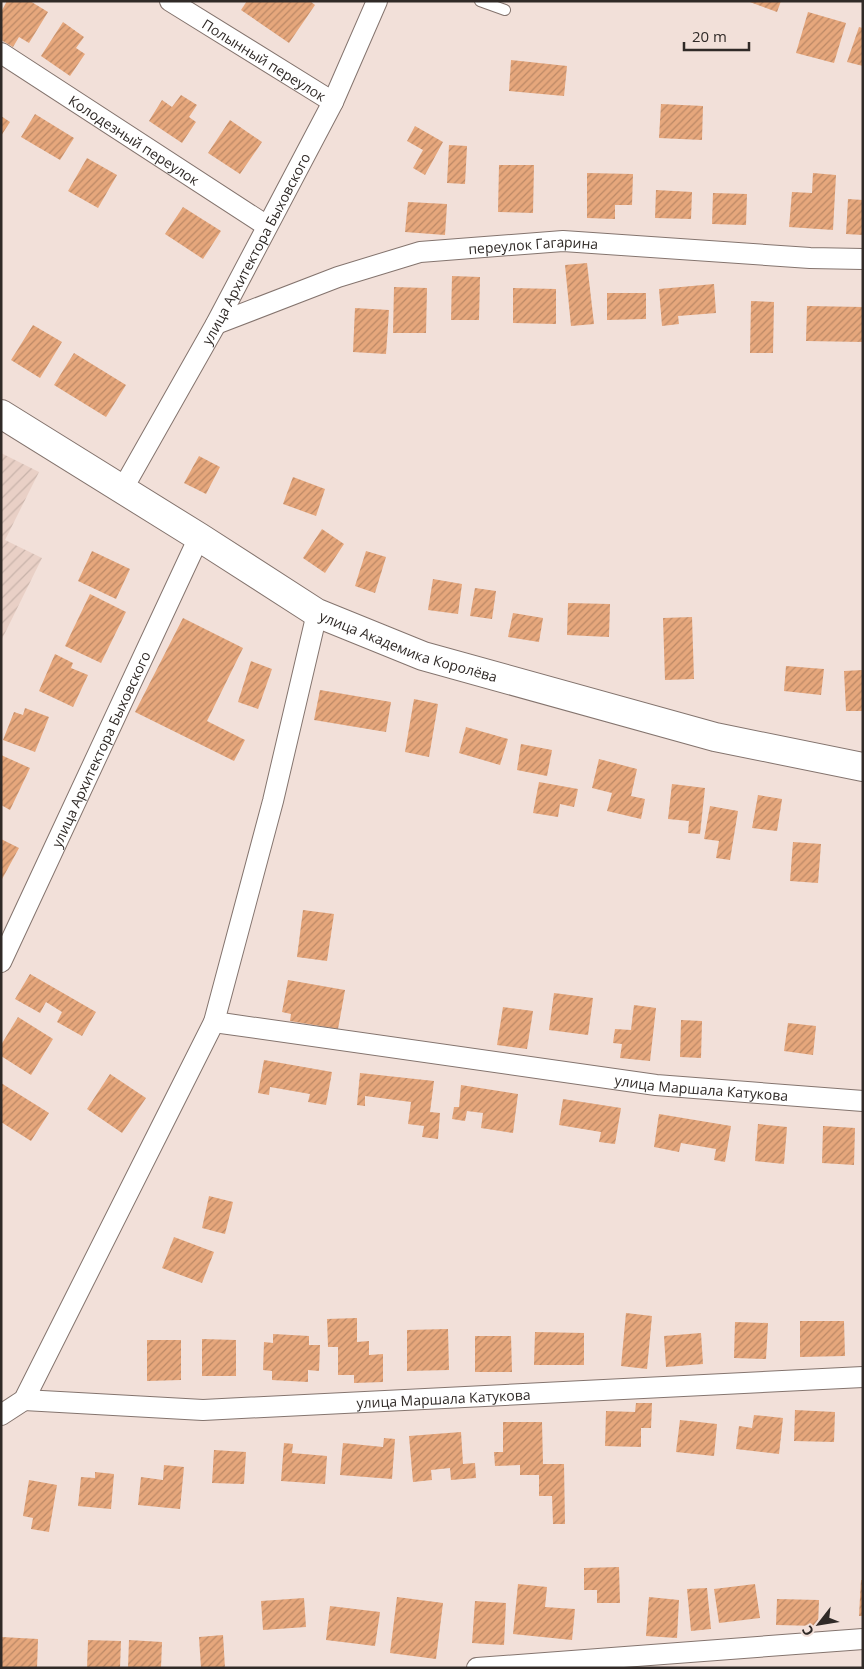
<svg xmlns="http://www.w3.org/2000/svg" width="864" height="1669" viewBox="0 0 864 1669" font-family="'Open Sans',sans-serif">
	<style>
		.industrial { fill: url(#industrial-furrows) }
		.building { fill: url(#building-hatch) }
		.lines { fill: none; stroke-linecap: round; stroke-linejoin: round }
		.lane-casing { stroke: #84746e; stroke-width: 12 }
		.street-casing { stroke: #84746e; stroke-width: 22 }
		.secondary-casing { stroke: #84746e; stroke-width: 30 }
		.lane { stroke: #fff; stroke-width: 10 }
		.street { stroke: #fff; stroke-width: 20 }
		.secondary { stroke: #fff; stroke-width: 28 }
		.labels { text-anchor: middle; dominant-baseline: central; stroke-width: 5; stroke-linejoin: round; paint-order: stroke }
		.street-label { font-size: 14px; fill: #302a27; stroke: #f2e0d9 }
	</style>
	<defs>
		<pattern id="industrial-furrows" width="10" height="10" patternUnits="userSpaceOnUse" patternTransform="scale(1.25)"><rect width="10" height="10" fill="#e9d0c6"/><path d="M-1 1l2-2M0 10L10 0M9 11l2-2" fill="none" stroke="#c8b3aa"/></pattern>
		<pattern id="building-hatch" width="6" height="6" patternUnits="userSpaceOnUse" patternTransform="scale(1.25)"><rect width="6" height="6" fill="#e6a77c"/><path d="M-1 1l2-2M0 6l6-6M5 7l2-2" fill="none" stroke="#b86"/></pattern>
	</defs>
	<rect width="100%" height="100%" fill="#f2e0d9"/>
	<polygon class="industrial" points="1,453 39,472 5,540 42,558 1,641"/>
	<g class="building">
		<polygon points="7,1 30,1 48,12 29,43 19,37 13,47 1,40 1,12"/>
		<polygon points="247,1 310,1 315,5 289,43 241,10"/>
		<polygon points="747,1 781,1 777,12"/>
		<polygon points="808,12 846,23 834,63 796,53"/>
		<polygon points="63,22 84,37 76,48 85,54 70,76 41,56"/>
		<polygon points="859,27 863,28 863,66 847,62"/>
		<polygon points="511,60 567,66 564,96 509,91"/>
		<polygon points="181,95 197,105 189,117 196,122 182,143 149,121 162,100 172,107"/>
		<polygon points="661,104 703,106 702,140 659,138"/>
		<polygon points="35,114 74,138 60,160 21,137"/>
		<polygon points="1,116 10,122 1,136"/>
		<polygon points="230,120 262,142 240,174 208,153"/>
		<polygon points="415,126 443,142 425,175 413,168 423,150 407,141"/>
		<polygon points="449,145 467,146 465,184 447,183"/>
		<polygon points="87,158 117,175 98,208 68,191"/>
		<polygon points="499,165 534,165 533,213 498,212"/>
		<polygon points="587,173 633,174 632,205 615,205 615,219 587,218"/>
		<polygon points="813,173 836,175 833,230 789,227 792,192 812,193"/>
		<polygon points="656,190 692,192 691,219 655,218"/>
		<polygon points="713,193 747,194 746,225 712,224"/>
		<polygon points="848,199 863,200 863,235 846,234"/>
		<polygon points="408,202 447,204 445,235 405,232"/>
		<polygon points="183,207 221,231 203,259 165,234"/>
		<polygon points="587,263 594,324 571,326 565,265"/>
		<polygon points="452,276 480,277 479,320 451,320"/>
		<polygon points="714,284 716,313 678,316 679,324 662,326 659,289"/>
		<polygon points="394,287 427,288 426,333 393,333"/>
		<polygon points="513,288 556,289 556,324 513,323"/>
		<polygon points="607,293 646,293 646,319 607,320"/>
		<polygon points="751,301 774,302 773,353 750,353"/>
		<polygon points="807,306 863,307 863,342 806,341"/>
		<polygon points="355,308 389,310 386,354 353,352"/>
		<polygon points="33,325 62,342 40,378 11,360"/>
		<polygon points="74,353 126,385 106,417 54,385"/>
		<polygon points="199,456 220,467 206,494 184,483"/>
		<polygon points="293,477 325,489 316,516 283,504"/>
		<polygon points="322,529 344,544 325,573 303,558"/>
		<polygon points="92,551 130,569 116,599 78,581"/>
		<polygon points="366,551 386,557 375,593 355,586"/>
		<polygon points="433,579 462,584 458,614 428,610"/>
		<polygon points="475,588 496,591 492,619 470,616"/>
		<polygon points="90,594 126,612 101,663 65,646"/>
		<polygon points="568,603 610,604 609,637 567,635"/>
		<polygon points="513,613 543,618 539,642 508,637"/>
		<polygon points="692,617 694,679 665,680 663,618"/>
		<polygon points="183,618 243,648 207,721 245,740 234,761 135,712"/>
		<polygon points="55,654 73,663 71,668 88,675 73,707 39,691"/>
		<polygon points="251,661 272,669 258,709 238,702"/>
		<polygon points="786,666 824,669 821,695 784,691"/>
		<polygon points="863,670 863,711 846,711 844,671"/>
		<polygon points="320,690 391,702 386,732 314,720"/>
		<polygon points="414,699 438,704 429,757 405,752"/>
		<polygon points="25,708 49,717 35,752 3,740 14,712 23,715"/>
		<polygon points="466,727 508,739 500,765 459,753"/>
		<polygon points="521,744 552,750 547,776 517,770"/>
		<polygon points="1,755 30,768 10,810 1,805"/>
		<polygon points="599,759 637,769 631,796 645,799 641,819 607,811 612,793 592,788"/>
		<polygon points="539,782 578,789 574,807 560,804 558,817 533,813"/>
		<polygon points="672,784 705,788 700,834 688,833 689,821 668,819"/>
		<polygon points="758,795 782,799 777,831 752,828"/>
		<polygon points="710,806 738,811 730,860 716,858 719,841 704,839"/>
		<polygon points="1,839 19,848 1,881"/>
		<polygon points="793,842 821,844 818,883 790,881"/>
		<polygon points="303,910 334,914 327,961 297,957"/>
		<polygon points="30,974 96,1012 82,1036 57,1022 62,1012 46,1002 40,1013 15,999"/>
		<polygon points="288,980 345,990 338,1029 290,1021 291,1014 282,1012"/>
		<polygon points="554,993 593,998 588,1035 549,1030"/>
		<polygon points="634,1005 656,1008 650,1061 620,1058 622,1044 613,1043 615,1029 631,1030"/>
		<polygon points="503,1007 533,1011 527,1049 497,1045"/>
		<polygon points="18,1017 53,1039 31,1075 1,1056 1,1045"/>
		<polygon points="681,1020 702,1021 701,1058 680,1057"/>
		<polygon points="788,1023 816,1026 813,1055 784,1051"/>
		<polygon points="264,1060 332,1072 326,1105 308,1102 310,1094 270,1087 269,1095 258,1093"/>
		<polygon points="360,1073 434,1081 430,1112 440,1113 438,1139 422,1137 424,1126 408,1124 411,1102 365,1096 365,1106 357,1105"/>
		<polygon points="110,1074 146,1098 122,1133 87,1109"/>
		<polygon points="1,1083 49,1113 31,1141 1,1122"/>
		<polygon points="461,1085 518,1094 513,1133 481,1128 483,1113 467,1111 465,1121 452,1119 454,1107 459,1107"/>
		<polygon points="563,1099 621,1108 615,1144 599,1142 601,1132 559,1125"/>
		<polygon points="659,1114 731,1126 725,1162 714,1160 716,1149 681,1143 679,1152 654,1147"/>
		<polygon points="758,1124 787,1127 784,1164 755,1161"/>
		<polygon points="823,1126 855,1128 854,1165 822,1163"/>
		<polygon points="209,1196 233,1202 225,1234 202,1228"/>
		<polygon points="174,1237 214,1252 202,1283 162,1268"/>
		<polygon points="626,1313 652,1316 647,1369 621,1366"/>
		<polygon points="357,1318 357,1342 369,1341 369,1355 383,1354 383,1382 354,1383 354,1375 338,1375 338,1347 328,1347 327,1319"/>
		<polygon points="800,1321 844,1321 845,1356 800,1357"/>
		<polygon points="735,1322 768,1323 766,1359 734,1358"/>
		<polygon points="448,1329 449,1370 407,1371 407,1330"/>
		<polygon points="535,1332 584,1333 584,1365 534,1365"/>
		<polygon points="701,1333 703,1364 666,1367 664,1336"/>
		<polygon points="273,1334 309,1336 309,1345 320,1345 319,1371 308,1370 308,1382 272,1380 272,1371 263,1370 264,1342 273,1343"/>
		<polygon points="475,1336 511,1336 512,1372 475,1372"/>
		<polygon points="202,1339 236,1340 236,1376 202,1376"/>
		<polygon points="147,1340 181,1340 181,1380 147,1381"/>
		<polygon points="636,1403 652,1403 651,1428 641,1428 641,1447 605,1446 606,1411 635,1412"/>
		<polygon points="795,1410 835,1412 834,1442 794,1441"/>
		<polygon points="754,1415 783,1418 779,1454 736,1449 739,1426 752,1428"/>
		<polygon points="680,1420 717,1424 714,1456 676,1452"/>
		<polygon points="503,1422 542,1422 543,1464 564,1464 565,1524 553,1524 552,1496 539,1496 539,1475 520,1475 520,1465 495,1466 494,1452 503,1452"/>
		<polygon points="461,1432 463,1464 475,1463 476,1478 451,1480 450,1468 431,1470 432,1480 413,1482 409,1436"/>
		<polygon points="384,1438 395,1439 392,1479 340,1475 343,1443 383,1447"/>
		<polygon points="284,1443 293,1444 292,1453 327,1456 325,1484 281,1481"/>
		<polygon points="214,1450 246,1452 244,1484 212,1483"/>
		<polygon points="164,1465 184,1467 180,1509 138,1505 141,1477 163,1480"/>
		<polygon points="95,1472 114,1474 111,1509 78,1506 81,1477 95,1478"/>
		<polygon points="29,1480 57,1485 49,1532 31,1529 33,1518 23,1516"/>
		<polygon points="619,1567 620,1603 597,1603 597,1590 584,1590 584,1568"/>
		<polygon points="861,1580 863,1580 863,1616 859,1616"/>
		<polygon points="518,1584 547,1587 545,1607 575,1609 572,1640 513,1634"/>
		<polygon points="755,1584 760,1618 719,1623 714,1589"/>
		<polygon points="707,1588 711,1629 691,1631 687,1589"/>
		<polygon points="397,1597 443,1603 436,1659 390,1653"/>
		<polygon points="649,1597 679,1600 677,1638 646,1636"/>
		<polygon points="304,1598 306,1627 263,1630 261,1601"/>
		<polygon points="777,1599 819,1600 818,1626 776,1625"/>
		<polygon points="475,1601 506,1603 504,1645 472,1643"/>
		<polygon points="330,1606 380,1612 375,1646 326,1640"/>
		<polygon points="223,1635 225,1668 201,1668 199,1637"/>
		<polygon points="2,1637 38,1639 37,1668 1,1668"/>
		<polygon points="88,1640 121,1641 120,1668 87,1668"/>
		<polygon points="129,1640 162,1642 161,1668 128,1668"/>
	</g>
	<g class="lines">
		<defs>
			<polyline id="lane" points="480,1 505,10"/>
			<g id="street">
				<path id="s1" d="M 170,1 L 333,102"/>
				<path id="s2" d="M 1,53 L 267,226"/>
				<path id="s3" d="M 216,324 L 338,277 L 420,252 L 563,241 L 810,258 L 863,259"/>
				<path id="s4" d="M 122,490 L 216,324 L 333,102 L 377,1"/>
				<path id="s5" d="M 1,962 L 199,537"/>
				<path id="s6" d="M 214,1022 L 656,1085 L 863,1101"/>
				<path id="s7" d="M 24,1400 L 203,1410 L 863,1377"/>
				<polyline points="1,1415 24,1400 214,1022 273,801 317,613"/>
				<polyline points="477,1668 863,1639"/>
			</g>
			<g id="secondary">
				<path id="s8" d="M 1,414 L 199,537 L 317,613 L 423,656 L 715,737 L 863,767"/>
			</g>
		</defs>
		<use href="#lane" class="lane-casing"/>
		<use href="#street" class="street-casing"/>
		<use href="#secondary" class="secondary-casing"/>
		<use href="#lane" class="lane"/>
		<use href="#street" class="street"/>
		<use href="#secondary" class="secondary"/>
	</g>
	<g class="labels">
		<g class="street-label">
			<text stroke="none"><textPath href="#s1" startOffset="111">Полынный переулок</textPath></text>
			<text stroke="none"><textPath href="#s2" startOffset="159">Колодезный переулок</textPath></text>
			<text stroke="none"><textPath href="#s3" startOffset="330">переулок Гагарина</textPath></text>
			<text stroke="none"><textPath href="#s4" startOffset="276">улица Архитектора Быховского</textPath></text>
			<text stroke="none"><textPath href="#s8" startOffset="471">улица Академика Королёва</textPath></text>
			<text stroke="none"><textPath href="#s5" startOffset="235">улица Архитектора Быховского</textPath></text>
			<text stroke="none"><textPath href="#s6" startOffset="492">улица Маршала Катукова</textPath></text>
			<text stroke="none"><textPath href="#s7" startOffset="420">улица Маршала Катукова</textPath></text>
		</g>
	</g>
	<rect width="864" height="1669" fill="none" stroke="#302a27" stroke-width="5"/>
	<g transform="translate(819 1624) rotate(239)" stroke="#f2e0d9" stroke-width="4" paint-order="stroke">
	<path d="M0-4L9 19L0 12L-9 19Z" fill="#302a27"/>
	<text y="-8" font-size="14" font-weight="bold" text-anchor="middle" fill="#302a27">С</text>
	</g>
	<path d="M684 42v8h65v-8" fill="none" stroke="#302a27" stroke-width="2.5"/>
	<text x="692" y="42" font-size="15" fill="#302a27" stroke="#f2e0d9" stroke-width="4" paint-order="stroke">20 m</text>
</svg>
